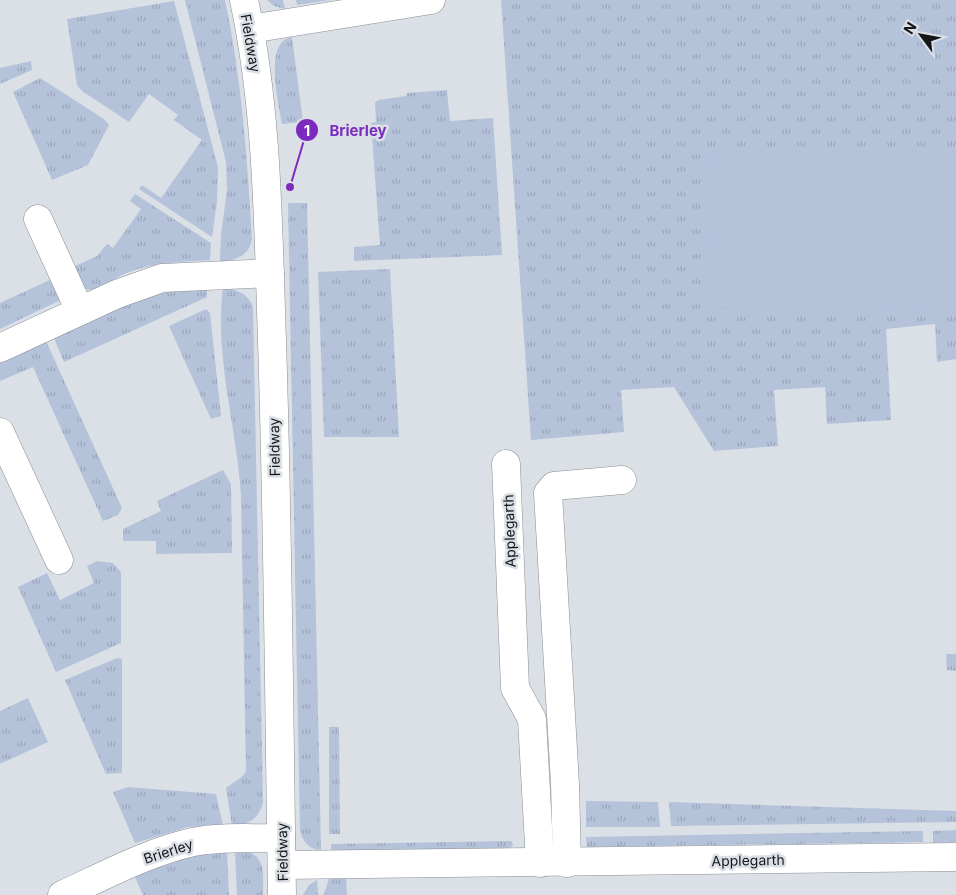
<svg xmlns="http://www.w3.org/2000/svg" width="956" height="895" viewBox="0 0 956 895" font-family="Inter,sans-serif">
	<style>
		.grass { fill: url(#grass-tufts) }
		.garden { fill: #b4c2da }
		.lines { fill: none; stroke-linecap: round; stroke-linejoin: round }
		.minor-casing { stroke: #898d94; stroke-width: 29 }
		.minor { stroke: #fff; stroke-width: 28 }
		.labels { text-anchor: middle; dominant-baseline: central; stroke-width: 5; stroke-linejoin: round; paint-order: stroke }
		.street-label { font-size: 14px; fill: #141619; stroke: #dbe0e7 }
		.leader { fill: none; stroke: #7b2cbf; stroke-width: 2 }
		.callout-dot { fill: #7b2cbf; stroke: #dbe0e7; stroke-width: 2 }
		.mark-label { font-size: 15px; text-anchor: middle; font-weight: bold; fill: #fff }
		.callout-label { font-size: 15px; text-anchor: middle; font-weight: bold; fill: #7b2cbf; stroke: #dbe0e7; stroke-width: 5; stroke-linejoin: round; paint-order: stroke }
	</style>
	<defs>
		<pattern id="grass-tufts" width="24" height="20" patternUnits="userSpaceOnUse" patternTransform="scale(1.25)"><rect width="24" height="20" fill="#b4c2da"/><path d="M3 7l-1-3M5 7V3M7 7l1-3M15 17l-1-3M17 17v-4M19 17l1-3" fill="none" stroke="#9aa6ba"/></pattern>
	</defs>
	<rect width="100%" height="100%" fill="#dbe0e7"/>
	<g class="grass">
		<path d="M 185,0 L 225,0 C 242,79 247,158 252,239 C 249,256 236,260 220,262 L 221,235 L 227,190 L 226,162 Z"/>
		<polygon points="267,0 283,0 285,9 274,6"/>
		<polygon points="296,0 330,0 297,5"/>
		<polygon points="501,0 956,0 956,359 937,362 935,324 886,329 891,420 827,424 825,387 774,390 778,446 714,451 674,387 621,390 624,432 531,440"/>
		<polygon points="174,1 218,167 217,201 212,237 139,189 142,185 161,198 202,140 174,120 178,115 149,94 129,122 82,91 77,85 67,19"/>
		<path d="M 292,37 L 303,122 L 282,124 C 279,103 263,41 292,37 Z"/>
		<polygon points="31,61 32,70 0,84 0,68"/>
		<polygon points="40,78 104,119 109,125 88,165 52,180 13,92"/>
		<polygon points="447,90 450,121 493,118 502,255 354,261 354,247 380,245 371,123 376,122 375,103 378,100 406,96 407,93"/>
		<path d="M 135,194 L 211,243 L 210,260 C 180,262 153,262 124,274 C 113,279 97,293 85,289 L 73,267 L 97,256 L 107,244 L 113,248 L 141,209 L 130,201 Z"/>
		<path d="M 288,203 L 307,203 L 321,850 C 309,850 304,842 300,832 Z"/>
		<polygon points="390,269 399,437 324,437 318,272"/>
		<polygon points="54,278 63,299 0,329 0,303"/>
		<path d="M 223,287 C 236,290 248,293 253,307 L 263,803 C 259,819 248,825 232,825 L 226,788 L 243,776 L 246,771 L 241,496 C 237,427 214,357 223,287 Z"/>
		<polygon points="207,289 207,297 64,362 54,338 127,304 160,293"/>
		<polygon points="206,309 210,313 221,416 211,419 169,326"/>
		<polygon points="46,341 122,508 118,515 103,521 33,367 0,381 0,363"/>
		<polygon points="223,470 231,484 232,553 156,554 156,541 123,541 123,529 161,511 157,501"/>
		<polygon points="97,561 113,563 121,572 121,643 56,672 18,587 47,573 60,600 94,583 87,566"/>
		<polygon points="946,654 956,654 956,671 947,670"/>
		<polygon points="117,658 122,659 122,773 106,774 65,680"/>
		<polygon points="28,698 48,742 0,764 0,711"/>
		<polygon points="329,727 339,727 340,834 329,834"/>
		<polygon points="128,787 216,794 223,826 188,827 135,843 113,792"/>
		<polygon points="586,801 658,802 660,827 586,827"/>
		<polygon points="669,802 956,811 956,822 671,826"/>
		<polygon points="956,830 956,842 933,843 933,831"/>
		<polygon points="923,831 923,842 587,847 586,837"/>
		<polygon points="512,841 513,846 506,849 331,852 331,844"/>
		<polygon points="227,851 229,895 143,895 134,875 200,854"/>
		<path d="M 235,851 C 267,850 263,871 263,895 L 237,895 Z"/>
		<polygon points="329,878 346,878 347,895 324,895"/>
		<polygon points="317,880 318,895 303,895 309,885"/>
	</g>
	<polygon class="garden" points="705,150 956,152 956,311 704,308"/>
	<g class="lines">
		<defs>
			<g id="minor">
				<path d="M 244,0 C 268,112 268,227 272,341 C 278,525 279,710 282,895"/>
				<polyline points="250,29 431,0"/>
				<polyline points="38,219 80,311"/>
				<polyline points="0,348 117,294 162,278 270,273"/>
				<polyline points="0,432 59,560"/>
				<polyline points="506,464 515,688 532,719 540,863"/>
				<polyline points="567,863 565,784 548,493 554,486 622,480"/>
				<polyline points="282,865 956,857"/>
				<path d="M 62,895 C 104,876 148,852 193,842 C 222,836 253,839 281,838"/>
			</g>
		</defs>
		<use href="#minor" class="minor-casing"/>
		<use href="#minor" class="minor"/>
	</g>
	<g class="labels">
		<g class="street-label">
			<text transform="translate(251 43) rotate(80)">Fieldway</text>
			<text transform="translate(274 447) rotate(-91)">Fieldway</text>
			<text transform="translate(509 531) rotate(-92)">Applegarth</text>
			<text transform="translate(168 851) rotate(-18)">Brierley</text>
			<text transform="translate(282 852) rotate(-91)">Fieldway</text>
			<text transform="translate(748 860) rotate(-1)">Applegarth</text>
		</g>
	</g>
	<path class="leader" d="M290 187L307 130"/>
	<g class="callout-dot">
		<circle cx="290" cy="187" r="5"/>
		<circle cx="307" cy="130" r="12"/>
	</g>
	<g class="mark-label">
		<text x="307" y="136">1</text>
	</g>
	<g class="callout-label">
		<text x="358" y="136">Brierley</text>
	</g>
	<g transform="translate(921 35) rotate(302)" stroke="#dbe0e7" stroke-width="4" paint-order="stroke">
	<path d="M0-4L9 19L0 12L-9 19Z" fill="#141619"/>
	<text y="-8" font-size="14" font-weight="bold" text-anchor="middle" fill="#141619">N</text>
	</g>
</svg>
